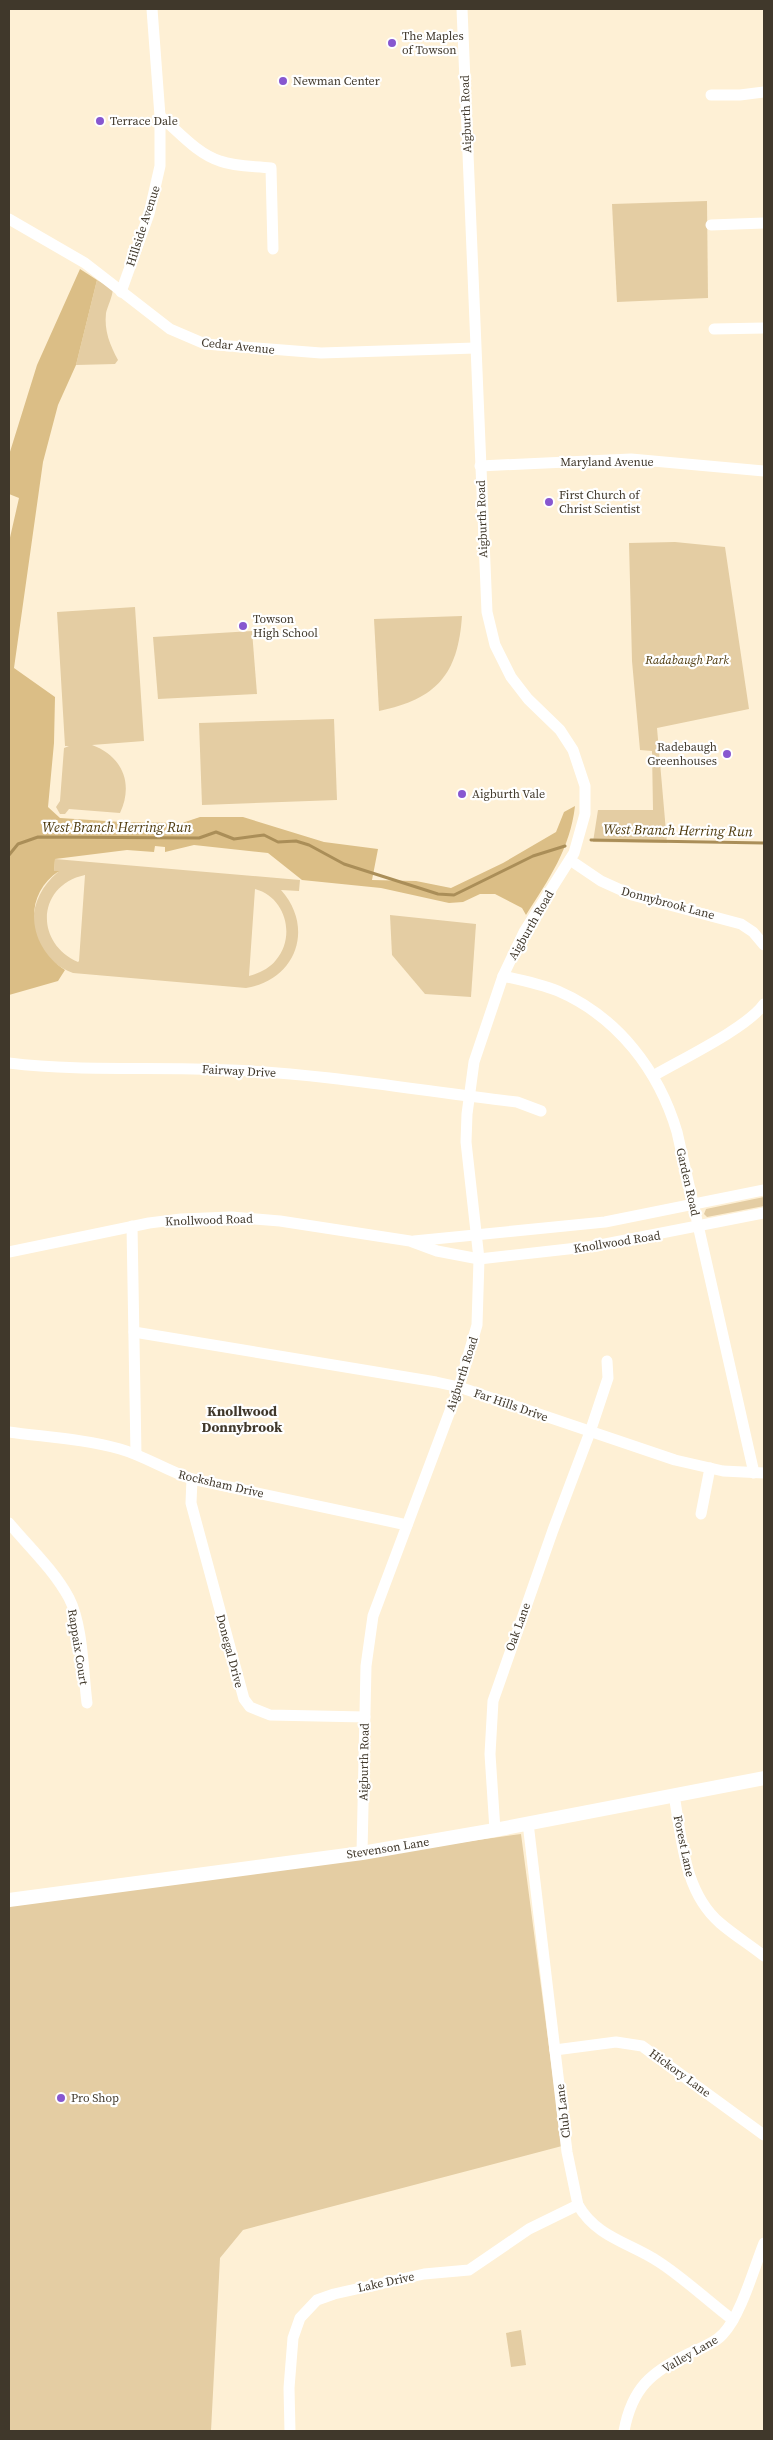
<svg xmlns="http://www.w3.org/2000/svg" width="773" height="2440" viewBox="0 0 773 2440" font-family="'Source Serif 4',serif">
	<style>
		.green { fill: #e4cda3; fill-rule: evenodd }
		.forest { fill: #dbbe86 }
		.lines { fill: none; stroke-linecap: round; stroke-linejoin: round }
		.stream { stroke: #aa8e58; stroke-width: 3 }
		.minor { stroke: #fff; stroke-width: 11 }
		.tertiary { stroke: #fff; stroke-width: 14 }
		.poi-dot { fill: #8757d0; stroke: #fff; stroke-width: 2 }
		.labels { text-anchor: middle; dominant-baseline: central; stroke-width: 4.5; stroke-linejoin: round; paint-order: stroke }
		.poi-label { font-size: 12px; fill: #40382b; stroke: #fff; text-anchor: start }
		.street-label { font-size: 12px; fill: #40382b; stroke: #fff }
		.park-label { font-size: 12px; font-style: italic; fill: #4c380a; stroke: #fff }
		.water-label { font-size: 14px; font-style: italic; fill: #4d390c; stroke: #fff }
		.neighbourhood-label { font-size: 14px; font-weight: bold; fill: #40382b; stroke: #fff }
	</style>
	<rect width="100%" height="100%" fill="#fef0d5"/>
	<g class="green">
		<polygon points="707,201 708,298 617,302 612,204"/>
		<path d="M 97,280 L 113,289 C 112,298 108,305 106,313 C 104,331 110,345 118,360 L 115,364 L 76,365 Z"/>
		<polygon points="675,542 725,547 749,709 657,728 667,843 593,842 598,810 653,810 652,751 640,750 632,661 629,543"/>
		<path d="M 135,607 L 144,741 L 92,745 C 122,756 134,783 120,813 L 69,809 L 65,814 L 60,814 L 56,807 L 60,801 L 64,748 L 69,746 L 65,746 L 57,612 Z"/>
		<path d="M 462,616 C 458,674 437,699 379,711 L 374,619 Z"/>
		<polygon points="252,631 257,694 158,699 153,637"/>
		<polygon points="334,719 337,800 202,805 199,723"/>
		<path d="M 55,859 L 300,880 L 299,891 L 281,890 C 315,928 296,980 246,988 L 73,973 C 26,955 21,903 58,872 L 54,871 ZM 85,875 L 79,961 L 78,962 C 34,943 37,885 85,875 ZM 255,889 C 286,897 296,937 276,960 C 269,969 259,973 249,976 Z"/>
		<polygon points="390,915 476,924 471,997 425,994 392,955"/>
		<polygon points="764,1197 764,1206 707,1217 704,1214 706,1209"/>
		<polygon points="521,1834 562,2146 243,2230 220,2258 211,2431 9,2431 9,1906"/>
		<polygon points="521,2330 526,2365 511,2367 506,2333"/>
	</g>
	<path class="forest" d="M 80,269 L 97,280 L 76,365 L 58,405 L 43,462 L 14,668 L 55,697 L 54,743 L 48,807 L 60,818 L 121,822 L 182,823 L 200,817 L 243,817 L 324,842 L 378,849 L 372,880 L 416,881 L 451,888 L 503,863 L 556,832 L 564,812 L 575,806 C 570,849 549,879 526,915 L 522,908 L 495,894 L 480,894 L 463,902 L 449,903 L 381,888 L 302,880 L 268,853 L 194,845 L 165,852 L 165,847 L 155,846 L 154,852 L 127,850 L 55,859 L 54,871 L 59,871 C 21,896 29,948 65,970 L 58,981 L 9,995 L 9,542 L 19,498 L 9,494 L 9,455 L 37,365 Z"/>
	<g class="lines">
		<g class="stream">
			<polyline points="591,840 764,843"/>
			<polyline points="9,855 18,844 38,837 199,838 216,832 234,839 264,835 278,842 296,841 309,845 344,864 438,894 454,895 533,856 565,846"/>
		</g>
		<g class="minor">
			<polyline points="711,95 740,95 764,92"/>
			<path d="M 160,116 C 178,131 197,154 220,161 C 236,167 254,166 271,168 L 273,249"/>
			<polyline points="9,219 85,263 170,329 205,344 321,353 475,348"/>
			<polyline points="711,225 764,223"/>
			<polyline points="121,292 149,214 160,166 160,116 152,9"/>
			<polyline points="714,329 764,328"/>
			<polyline points="480,466 631,459 764,471"/>
			<polyline points="570,860 601,881 632,895 741,924 753,932 764,945"/>
			<path d="M 503,976 C 522,980 541,984 558,991 C 618,1017 659,1071 677,1132 L 754,1473"/>
			<path d="M 9,1063 C 83,1072 157,1066 231,1070 C 327,1074 422,1091 517,1102 L 541,1111"/>
			<path d="M 653,1076 C 682,1059 747,1028 764,1004"/>
			<polyline points="132,1226 136,1454"/>
			<polyline points="414,1241 605,1222 764,1190"/>
			<polyline points="9,1252 149,1223 181,1219 231,1217 280,1221 410,1241 437,1251 479,1259 595,1246 764,1213"/>
			<polyline points="134,1332 436,1382 459,1387 675,1460 723,1471 764,1473"/>
			<path d="M 9,1432 C 45,1437 85,1439 120,1449 C 145,1456 167,1471 192,1479 L 407,1525"/>
			<polyline points="192,1479 191,1503 244,1699 250,1707 270,1715 365,1717"/>
			<polyline points="701,1514 710,1468"/>
			<path d="M 9,1523 C 29,1547 54,1570 69,1598 C 83,1625 83,1672 87,1703"/>
			<path d="M 674,1795 C 682,1840 684,1892 720,1923 C 734,1935 750,1945 764,1956"/>
			<path d="M 528,1823 L 567,2152 L 578,2205 C 597,2238 631,2243 659,2262 C 685,2279 708,2301 733,2320"/>
			<polyline points="495,1830 490,1754 493,1701 553,1530 590,1432 608,1378 607,1361"/>
			<polyline points="362,1853 366,1666 373,1616 459,1387 477,1325 479,1259 466,1142 467,1114 474,1062 503,976 524,932 574,853 585,814 585,786 573,750 560,730 528,699 511,677 495,645 487,612 462,9"/>
			<polyline points="555,2050 616,2042 642,2046 764,2135"/>
			<polyline points="290,2431 289,2388 293,2338 300,2318 317,2300 334,2294 424,2274 469,2270 529,2229 578,2205"/>
			<path d="M 624,2431 C 632,2388 651,2372 690,2353 C 701,2348 715,2343 723,2334 C 741,2315 754,2268 764,2243"/>
		</g>
		<polyline class="tertiary" points="9,1900 362,1853 495,1830 764,1778"/>
	</g>
	<g class="poi-dot">
		<circle cx="392" cy="43" r="5"/>
		<circle cx="283" cy="81" r="5"/>
		<circle cx="100" cy="121" r="5"/>
		<circle cx="549" cy="502" r="5"/>
		<circle cx="243" cy="626" r="5"/>
		<circle cx="727" cy="754" r="5"/>
		<circle cx="462" cy="794" r="5"/>
		<circle cx="61" cy="2098" r="5"/>
	</g>
	<g class="labels">
		<g class="poi-label">
			<text x="402" y="36">The Maples<tspan x="402" dy="14">of Towson</tspan></text>
			<text x="293" y="81">Newman Center</text>
			<text x="110" y="121">Terrace Dale</text>
			<text x="559" y="495">First Church of<tspan x="559" dy="14">Christ Scientist</tspan></text>
			<text x="253" y="619">Towson<tspan x="253" dy="14">High School</tspan></text>
			<text x="717" y="747" text-anchor="end">Radebaugh<tspan x="717" dy="14">Greenhouses</tspan></text>
			<text x="472" y="794">Aigburth Vale</text>
			<text x="71" y="2098">Pro Shop</text>
		</g>
		<g class="street-label">
			<text transform="translate(466 114) rotate(-92)">Aigburth Road</text>
			<text transform="translate(143 226) rotate(-72)">Hillside Avenue</text>
			<text transform="translate(238 346) rotate(6)">Cedar Avenue</text>
			<text x="607" y="462">Maryland Avenue</text>
			<text transform="translate(482 519) rotate(-92)">Aigburth Road</text>
			<text transform="translate(668 903) rotate(15)">Donnybrook Lane</text>
			<text transform="translate(531 925) rotate(-60)">Aigburth Road</text>
			<text transform="translate(239 1071) rotate(3)">Fairway Drive</text>
			<text transform="translate(688 1182) rotate(77)">Garden Road</text>
			<text transform="translate(209 1220) rotate(-2)">Knollwood Road</text>
			<text transform="translate(617 1242) rotate(-9)">Knollwood Road</text>
			<text transform="translate(462 1374) rotate(-72)">Aigburth Road</text>
			<text transform="translate(511 1405) rotate(19)">Far Hills Drive</text>
			<text transform="translate(221 1484) rotate(13)">Rocksham Drive</text>
			<text transform="translate(518 1627) rotate(-70)">Oak Lane</text>
			<text transform="translate(78 1647) rotate(81)">Rappaix Court</text>
			<text transform="translate(230 1651) rotate(75)">Donegal Drive</text>
			<text transform="translate(364 1762) rotate(-89)">Aigburth Road</text>
			<text transform="translate(684 1846) rotate(78)">Forest Lane</text>
			<text transform="translate(388 1848) rotate(-9)">Stevenson Lane</text>
			<text transform="translate(680 2073) rotate(36)">Hickory Lane</text>
			<text transform="translate(563 2111) rotate(-97)">Club Lane</text>
			<text transform="translate(386 2282) rotate(-12)">Lake Drive</text>
			<text transform="translate(690 2354) rotate(-30)">Valley Lane</text>
		</g>
		<g class="park-label">
			<text x="687" y="660">Radabaugh Park</text>
		</g>
		<g class="water-label">
			<text x="117" y="827">West Branch Herring Run</text>
			<text transform="translate(678 830) rotate(1)">West Branch Herring Run</text>
		</g>
		<g class="neighbourhood-label">
			<text x="242" y="1411">Knollwood<tspan x="242" dy="16">Donnybrook</tspan></text>
		</g>
	</g>
	<rect width="773" height="2440" fill="none" stroke="#40382b" stroke-width="20"/>
</svg>
